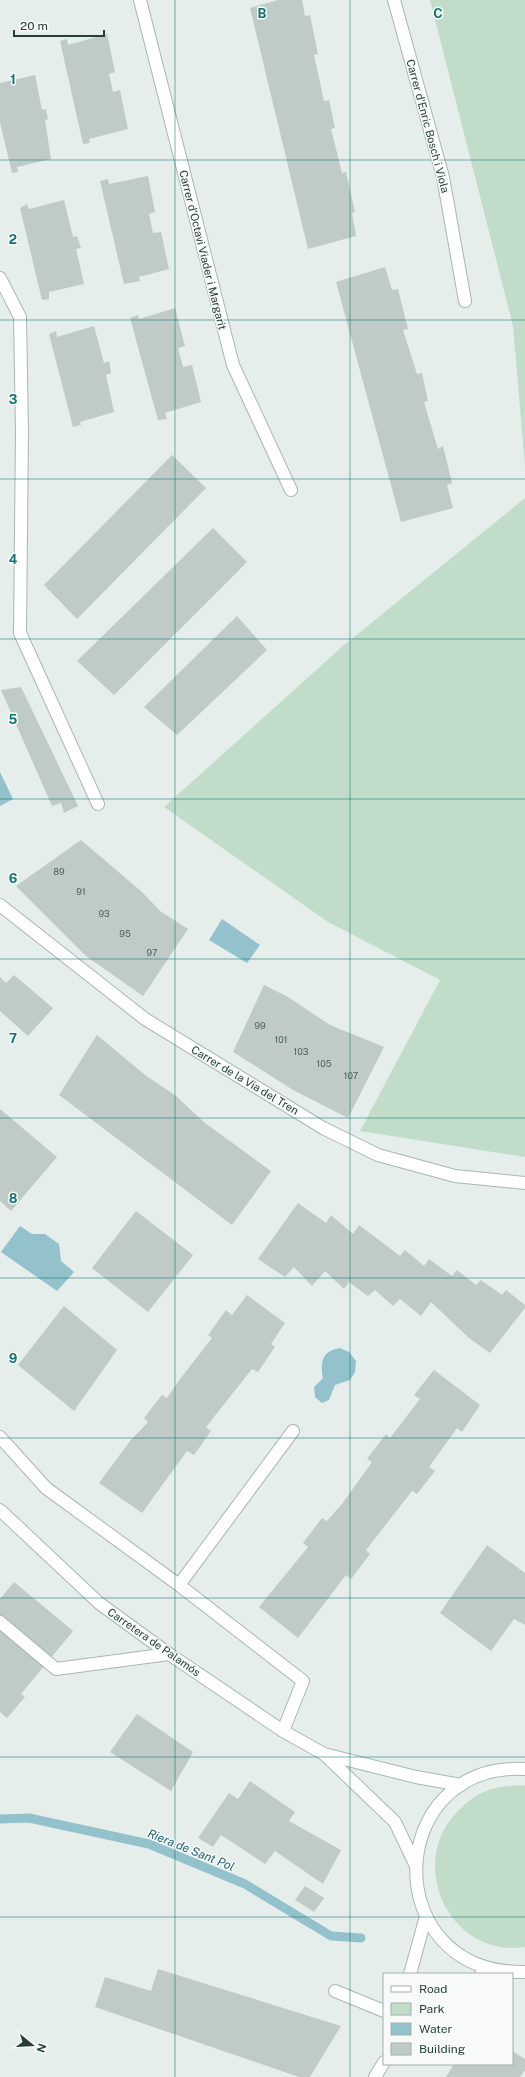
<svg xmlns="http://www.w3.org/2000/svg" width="525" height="2077" viewBox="0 0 525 2077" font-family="'Public Sans',sans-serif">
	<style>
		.green { fill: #c1ddca }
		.water { fill: #93c2cd }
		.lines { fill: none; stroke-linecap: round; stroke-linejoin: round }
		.stream { stroke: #93c2cd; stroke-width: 9 }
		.building { fill: #becbc7 }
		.service-casing { stroke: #a9b6b2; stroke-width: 14 }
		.minor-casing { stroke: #a9b6b2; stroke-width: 14 }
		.secondary-casing { stroke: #a5b9b3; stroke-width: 14 }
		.service { stroke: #fff; stroke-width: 12 }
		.minor { stroke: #fff; stroke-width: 12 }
		.secondary { stroke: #fff; stroke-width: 12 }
		.grid { fill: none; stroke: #0f766e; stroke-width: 1; stroke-opacity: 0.55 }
		.labels { text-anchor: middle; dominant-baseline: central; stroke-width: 3; stroke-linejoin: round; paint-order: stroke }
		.number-label { font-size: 9px; fill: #4c625c }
		.street-label { font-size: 11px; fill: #263f39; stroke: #f7faf9 }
		.water-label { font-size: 12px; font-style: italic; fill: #246576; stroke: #f7faf9 }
		.grid-label { font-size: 13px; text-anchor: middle; font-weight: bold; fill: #0f766e; stroke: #f7faf9; stroke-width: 3; stroke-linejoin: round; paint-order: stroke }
	</style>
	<rect width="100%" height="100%" fill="#e6eeeb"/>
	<g class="green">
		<polygon points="430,0 525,0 525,466 513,326"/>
		<polygon points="525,498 525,1157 360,1131 440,980 328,922 164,807 343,646"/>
		<path d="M 522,1785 L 525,1786 L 525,1947 C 448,1958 404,1860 461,1808 C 470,1799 482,1791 495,1788 C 503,1786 513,1786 522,1785 Z"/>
	</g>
	<g class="water">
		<polygon points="0,772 13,799 0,806"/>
		<polygon points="222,919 260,945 247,963 209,940"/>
		<polygon points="20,1226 32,1234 45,1234 59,1244 61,1261 74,1272 57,1291 1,1252"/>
		<path d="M 340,1348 L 349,1352 L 356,1361 L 355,1372 L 350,1380 L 335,1385 L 329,1400 L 322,1403 L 315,1397 L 314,1387 L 323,1378 C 320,1362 322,1351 340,1348 Z"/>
	</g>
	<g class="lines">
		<polyline class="stream" points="0,1819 29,1818 149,1844 245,1884 331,1936 361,1938"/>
	</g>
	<g class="building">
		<polygon points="278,0 302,0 305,16 310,15 318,54 314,55 324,101 329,100 335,128 331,129 342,173 346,172 355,212 352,213 356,236 308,249 250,8"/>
		<polygon points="107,34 115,72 109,74 113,92 120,90 128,129 89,139 90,143 83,144 60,41 67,39 68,45"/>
		<polygon points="35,75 42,110 46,109 48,119 45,120 51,159 17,167 18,172 12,173 0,122 0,83"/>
		<polygon points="148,176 155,212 149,214 153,233 161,232 169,269 139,277 140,281 124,284 100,181 108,179 109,184"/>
		<polygon points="64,200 73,237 77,236 81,248 76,249 84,284 49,292 49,299 42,300 20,208 27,204 29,209"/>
		<polygon points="385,267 392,290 398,289 408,329 403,330 417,374 422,373 428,401 424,402 438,449 443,446 452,483 447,485 453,508 401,522 336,282"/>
		<polygon points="175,308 185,346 178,348 183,367 192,365 201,402 165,413 167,419 158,420 130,318 138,315 139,319"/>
		<polygon points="94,326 104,363 109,361 111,373 106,375 114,412 80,422 81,425 73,427 49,334 56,331 57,337"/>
		<polygon points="172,455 206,488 77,619 44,585"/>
		<polygon points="213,528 247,562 114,695 77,661"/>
		<polygon points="237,616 267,650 177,735 144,707"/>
		<polygon points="21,687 78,806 64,813 61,803 52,806 1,690"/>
		<polygon points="81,840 142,892 160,911 188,929 143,996 86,956 16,886"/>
		<polygon points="14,975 53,1008 28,1036 0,1011 0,977 6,983"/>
		<polygon points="264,985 288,997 330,1025 384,1047 348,1118 293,1090 233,1052"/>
		<polygon points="97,1035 145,1075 176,1096 205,1123 271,1171 232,1225 59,1095"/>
		<polygon points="0,1109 57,1157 11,1211 0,1201"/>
		<polygon points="298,1203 326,1223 331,1215 353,1234 359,1225 400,1256 405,1250 424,1266 429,1259 452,1276 457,1270 476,1285 481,1280 502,1295 506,1290 525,1305 525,1308 490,1353 469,1338 431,1302 421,1316 400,1299 393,1306 375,1290 368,1296 349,1282 344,1289 325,1271 312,1286 294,1267 285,1277 258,1259"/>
		<polygon points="136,1211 193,1255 148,1312 92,1268"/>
		<polygon points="247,1295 285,1323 271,1344 275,1347 258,1372 252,1369 206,1427 211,1431 194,1455 187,1451 142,1513 99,1483 130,1441 148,1422 144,1418 162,1395 167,1398 180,1379 212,1338 208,1335 226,1310 232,1315"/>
		<polygon points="64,1306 117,1350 74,1411 18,1365"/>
		<polygon points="434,1370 480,1405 462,1432 457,1428 429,1467 435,1471 417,1494 412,1491 366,1550 370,1554 351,1579 346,1575 298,1638 259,1607 308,1547 303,1543 322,1518 327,1521 342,1504 372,1462 367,1459 386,1434 390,1438 420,1399 414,1395"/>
		<polygon points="487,1545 525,1573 525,1625 514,1619 491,1651 440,1613"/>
		<polygon points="14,1582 73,1631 21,1694 25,1697 7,1718 0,1712 0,1599"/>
		<polygon points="137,1714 193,1752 171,1791 110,1752"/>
		<polygon points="250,1781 295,1812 289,1821 341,1850 323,1884 275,1851 265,1864 221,1835 213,1847 198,1838 229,1793 238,1799"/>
		<polygon points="305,1886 324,1898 314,1912 295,1900"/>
		<polygon points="158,1969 341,2026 310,2077 299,2077 95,2007 105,1977 151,1991"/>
		<polygon points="512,2051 525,2059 525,2070 520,2077 446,2077 454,2064 512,2064"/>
	</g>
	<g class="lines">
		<defs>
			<g id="service">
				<polyline points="0,1437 46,1488 179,1585"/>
				<polyline points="0,1622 56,1669 169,1654"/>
				<polyline points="283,1731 303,1681 179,1585 293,1431"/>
				<polyline points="335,1991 384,2011"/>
			</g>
			<g id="minor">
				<polyline points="140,0 233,365 291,490"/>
				<polyline points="394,0 443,177 465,301"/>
				<polyline points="0,278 20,317 22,431 20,633 98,804"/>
				<polyline points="0,905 145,1019 323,1128 378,1155 455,1176 525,1183"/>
				<polyline points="410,1974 426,1916"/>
				<polyline points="481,1974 489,1968"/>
				<polyline points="375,2077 384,2062"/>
			</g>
			<g id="secondary">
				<polyline points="0,1510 99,1603 169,1654 283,1731 324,1754 395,1822 415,1864"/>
				<polyline points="324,1754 416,1777 461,1785"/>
				<path d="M 525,1769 C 383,1762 377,1975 525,1972"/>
			</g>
		</defs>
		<use href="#service" class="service-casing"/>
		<use href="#minor" class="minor-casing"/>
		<use href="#secondary" class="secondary-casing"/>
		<use href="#service" class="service"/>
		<use href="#minor" class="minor"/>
		<use href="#secondary" class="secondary"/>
	</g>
	<path class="grid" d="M 175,0 L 175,2077M 350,0 L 350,2077M 0,160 L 525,160M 0,320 L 525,320M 0,479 L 525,479M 0,639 L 525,639M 0,799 L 525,799M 0,959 L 525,959M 0,1118 L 525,1118M 0,1278 L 525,1278M 0,1438 L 525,1438M 0,1598 L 525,1598M 0,1757 L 525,1757M 0,1917 L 525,1917"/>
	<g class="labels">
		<g class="number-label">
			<text x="59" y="871">89</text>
			<text x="81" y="891">91</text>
			<text x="104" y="913">93</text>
			<text x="125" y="933">95</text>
			<text x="152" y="952">97</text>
			<text x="260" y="1025">99</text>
			<text x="281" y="1039">101</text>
			<text x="301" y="1051">103</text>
			<text x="324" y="1063">105</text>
			<text x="351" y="1075">107</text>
		</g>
		<g class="street-label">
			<text transform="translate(428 126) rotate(75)">Carrer d'Enric Bosch i Viola</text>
			<text transform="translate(203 250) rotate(76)">Carrer d'Octavi Viader i Margarit</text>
			<text transform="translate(245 1080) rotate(31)">Carrer de la Via del Tren</text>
			<text transform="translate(154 1642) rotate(35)">Carretera de Palamós</text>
		</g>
		<g class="water-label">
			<text transform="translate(191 1850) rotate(22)">Riera de Sant Pol</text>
		</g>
	</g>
	<g class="grid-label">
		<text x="262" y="18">B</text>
		<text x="438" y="18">C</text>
		<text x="13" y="84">1</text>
		<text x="13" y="244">2</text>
		<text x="13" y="404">3</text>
		<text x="13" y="564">4</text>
		<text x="13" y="724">5</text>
		<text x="13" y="883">6</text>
		<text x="13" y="1043">7</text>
		<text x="13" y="1203">8</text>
		<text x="13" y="1363">9</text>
	</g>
	<rect x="383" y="1973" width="130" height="92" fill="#f7faf9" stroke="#a3afac"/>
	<rect x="391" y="1986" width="20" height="6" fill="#ffffff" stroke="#a3afac"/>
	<text x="419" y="1993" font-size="12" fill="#263f39">Road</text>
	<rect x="391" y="2003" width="20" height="12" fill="#c1ddca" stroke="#a3afac"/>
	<text x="419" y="2013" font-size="12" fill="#263f39">Park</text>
	<rect x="391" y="2023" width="20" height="12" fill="#93c2cd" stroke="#a3afac"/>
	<text x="419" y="2033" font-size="12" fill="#263f39">Water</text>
	<rect x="391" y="2043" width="20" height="12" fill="#becbc7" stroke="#a3afac"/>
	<text x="419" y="2053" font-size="12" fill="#263f39">Building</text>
	<g transform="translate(32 2045) rotate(108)" stroke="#f7faf9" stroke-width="3" paint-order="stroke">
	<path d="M0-3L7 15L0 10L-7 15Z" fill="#263f39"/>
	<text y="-6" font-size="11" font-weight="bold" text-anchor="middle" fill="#263f39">N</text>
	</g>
	<path d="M14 30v6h90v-6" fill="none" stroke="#263f39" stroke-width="2"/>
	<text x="20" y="30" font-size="12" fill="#263f39" stroke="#f7faf9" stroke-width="3" paint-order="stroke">20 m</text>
</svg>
